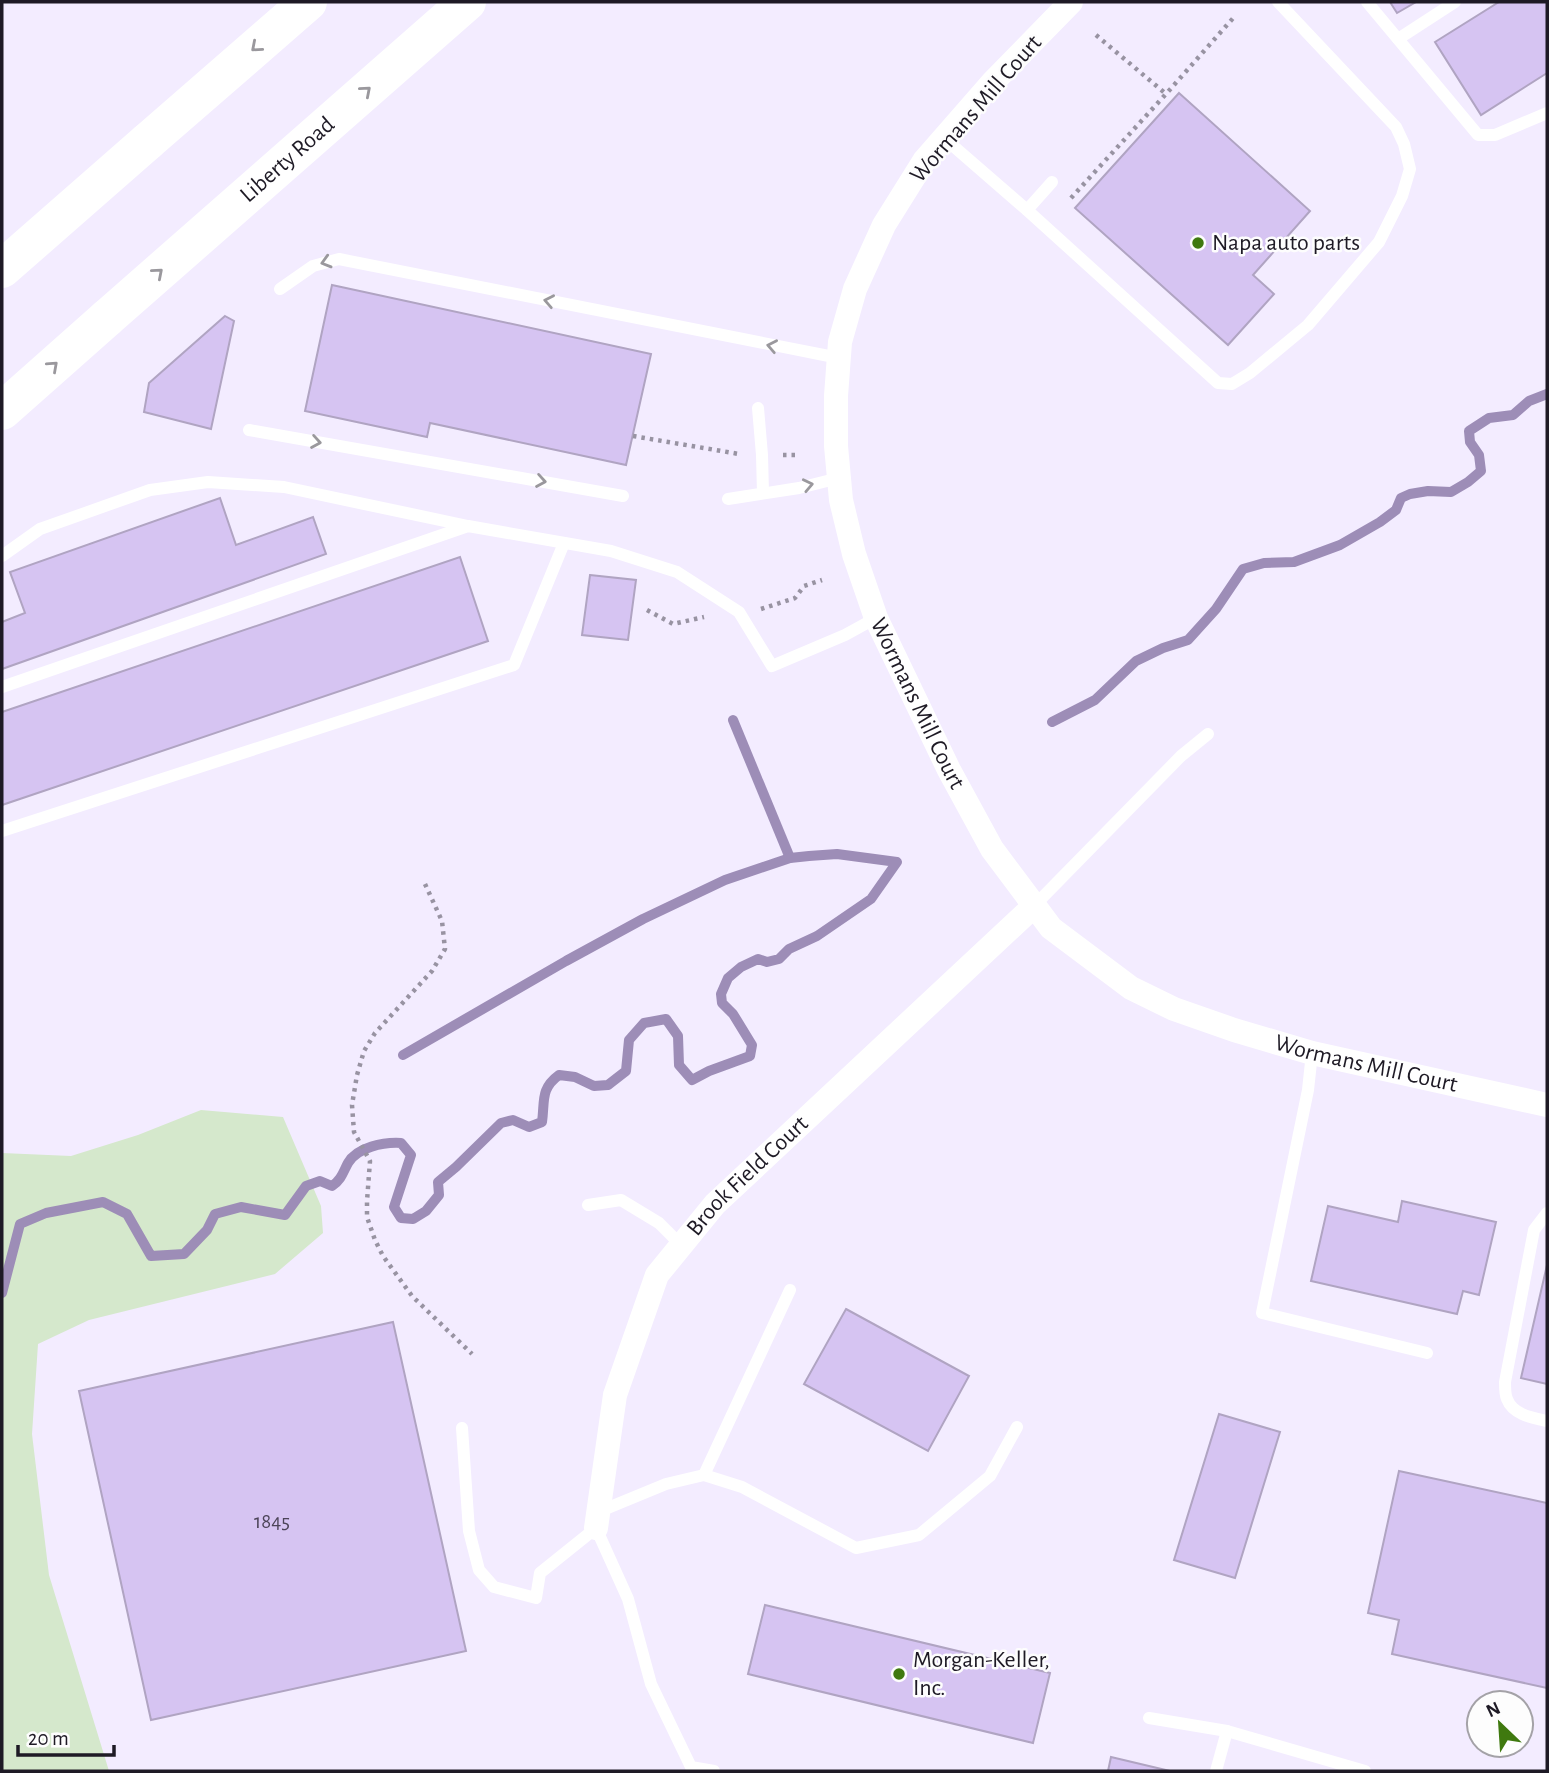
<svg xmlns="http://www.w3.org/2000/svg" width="1549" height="1773" viewBox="0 0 1549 1773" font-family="'Alegreya Sans',sans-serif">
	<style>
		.green { fill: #d5e8cc }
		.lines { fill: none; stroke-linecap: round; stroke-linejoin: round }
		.stream { stroke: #9d8db7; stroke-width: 10 }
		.building { fill: #d6c4f2; stroke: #b0a4c2; stroke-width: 2 }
		.path { stroke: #9893a2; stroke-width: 4.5; stroke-dasharray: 3.5 5; stroke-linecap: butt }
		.service { stroke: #fff; stroke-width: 12 }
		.minor { stroke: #fff; stroke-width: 24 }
		.primary { stroke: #fff; stroke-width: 38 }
		.motorway { stroke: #fff; stroke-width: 38 }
		.oneway { stroke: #9a989d }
		.poi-dot { fill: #3f790f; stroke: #fdfdfd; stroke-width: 2.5 }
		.labels { text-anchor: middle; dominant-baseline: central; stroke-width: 5; stroke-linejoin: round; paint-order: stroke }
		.number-label { font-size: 21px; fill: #4c4458 }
		.street-label { font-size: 24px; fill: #1e1a25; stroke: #fdfdfd }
		.poi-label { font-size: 24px; fill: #1e1a25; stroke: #fdfdfd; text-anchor: start }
	</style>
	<rect width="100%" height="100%" fill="#f3ecff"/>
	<polygon class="green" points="201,1110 283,1117 321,1206 323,1233 275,1274 89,1320 38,1344 32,1434 49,1575 109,1771 2,1771 2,1153 71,1156 138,1135"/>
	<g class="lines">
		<g class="stream">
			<polyline points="733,720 790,858"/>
			<polyline points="1052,722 1095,700 1136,661 1163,648 1188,640 1216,609 1243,569 1264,563 1294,562 1340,545 1380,522 1396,510 1401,498 1410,494 1428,491 1451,492 1468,482 1481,471 1479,455 1470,442 1469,431 1489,418 1513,415 1529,401 1547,394"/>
			<path d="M 2,1293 L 20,1224 L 46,1213 L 103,1202 L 127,1214 L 151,1256 L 184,1254 L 207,1230 L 215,1214 L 241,1207 L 285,1215 L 306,1186 L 320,1181 L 332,1186 C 342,1179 343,1172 348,1163 C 357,1147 384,1142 401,1143 L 411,1155 L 394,1207 L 401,1218 L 413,1219 L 426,1211 L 439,1195 L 438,1182 L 456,1167 L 501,1123 L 513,1120 L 529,1127 L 542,1122 C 545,1101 540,1089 559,1075 L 575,1077 L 594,1086 L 608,1085 L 626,1071 L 629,1040 L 644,1023 L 666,1019 L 678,1036 L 679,1065 L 692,1080 L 709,1071 L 750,1056 L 752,1045 L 733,1014 L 722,1003 L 721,994 L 728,978 L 741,967 L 758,959 L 767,962 L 779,959 L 789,949 L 817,936 L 871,899 L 897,862 L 837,854 L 809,856 L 790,858 L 725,880 L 643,919 L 566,961 L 403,1055"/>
		</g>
	</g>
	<g class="building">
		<polygon points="1390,2 1416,2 1397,13"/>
		<polygon points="1499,2 1547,2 1547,73 1481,115 1435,42"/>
		<polygon points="1179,93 1310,211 1253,275 1274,294 1228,345 1075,208"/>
		<polygon points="332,285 651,354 626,465 430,423 427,437 305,411"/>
		<polygon points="225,316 234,321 211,429 144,412 149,383"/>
		<polygon points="220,498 236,545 313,517 326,554 2,669 2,622 25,613 10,572"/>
		<polygon points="460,557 488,641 2,805 2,712"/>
		<polygon points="590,575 636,580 628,640 582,635"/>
		<polygon points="1402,1201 1496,1222 1479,1295 1463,1291 1457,1314 1311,1281 1328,1206 1398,1222"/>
		<polygon points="1547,1265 1547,1384 1521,1378"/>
		<polygon points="846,1309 969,1376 928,1451 804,1384"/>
		<polygon points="393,1322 466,1651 151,1720 79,1391"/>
		<polygon points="1219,1414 1280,1432 1235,1578 1174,1560"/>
		<polygon points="1399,1471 1547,1503 1547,1688 1392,1654 1399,1620 1368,1613"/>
		<polygon points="765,1605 1050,1673 1033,1743 748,1674"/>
		<polygon points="1111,1757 1170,1771 1108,1771"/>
	</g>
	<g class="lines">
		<g class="path">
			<polyline points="1096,35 1166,94"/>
			<polyline points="1071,198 1166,94 1235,16"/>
			<polyline points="633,436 739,454"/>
			<polyline points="783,455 796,455"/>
			<polyline points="761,609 795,598 804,586 822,580"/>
			<polyline points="647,610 673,624 704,617"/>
			<polyline points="425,884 442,921 445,949 432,971 375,1033 364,1051 357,1075 352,1105 354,1132 370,1161 367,1201 367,1217 375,1240 383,1256 412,1296 472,1354"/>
		</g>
		<g class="service">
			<polyline points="1367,2 1478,135 1495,135 1547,113"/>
			<polyline points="1398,39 1455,2"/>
			<polyline points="944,138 1027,210 1052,182"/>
			<polyline points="1027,210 1218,383 1232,384 1250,373 1308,325 1379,242 1402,196 1410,169 1404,144 1396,127 1278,2"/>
			<polyline points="280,289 313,266 339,259 839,358"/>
			<polyline points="758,408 762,455 763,493"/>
			<polyline points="249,430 623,496"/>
			<polyline points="728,499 799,488 839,478"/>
			<polyline points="2,556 40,529 150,490 208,482 284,487 468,526"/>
			<polyline points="2,687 468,526 611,551 677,572 739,612 772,666 845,635 876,618"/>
			<polyline points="2,831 514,665 564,543"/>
			<polyline points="1034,906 1181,756 1208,734"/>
			<polyline points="1312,1053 1308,1090 1262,1313 1427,1353"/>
			<polyline points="588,1205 621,1200 659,1223 681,1245"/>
			<path d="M 1547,1213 L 1534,1230 L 1505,1382 C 1505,1387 1505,1395 1507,1399 C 1513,1415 1533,1418 1547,1421"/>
			<polyline points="462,1428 469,1531 479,1570 494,1587 536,1598 540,1573 596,1528 628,1599 651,1684 691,1767 714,1771"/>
			<polyline points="704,1475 790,1290"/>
			<polyline points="598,1512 666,1484 704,1475 742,1487 856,1548 919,1535 990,1476 1017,1427"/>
			<polyline points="1149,1718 1227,1731 1365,1771"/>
			<polyline points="1216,1771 1227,1731"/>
		</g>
		<g class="minor">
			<path id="s1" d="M 1071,2 L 993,82 L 924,161 L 884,225 L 855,289 L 840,342 L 836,396 L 836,446 L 841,500 L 854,554 L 876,618 L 949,770 L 992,849 L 1051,928 L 1131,988 L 1174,1009 L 1234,1030 L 1312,1053 L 1547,1105"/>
			<path id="s2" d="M 596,1528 L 615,1395 L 657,1275 L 715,1204 L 1034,906"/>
		</g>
		<g class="primary">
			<polyline points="147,142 308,2"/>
			<path id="s3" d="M 107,318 L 467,2"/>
		</g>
		<g class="motorway">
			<polyline points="2,269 147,142"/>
			<polyline points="2,411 107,318"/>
		</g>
	</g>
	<defs><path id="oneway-chevron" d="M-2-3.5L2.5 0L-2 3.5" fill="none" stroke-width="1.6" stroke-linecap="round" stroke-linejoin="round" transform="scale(1.75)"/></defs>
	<g class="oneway">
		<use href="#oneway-chevron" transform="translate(256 47) rotate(139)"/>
		<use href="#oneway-chevron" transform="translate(366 91) rotate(-41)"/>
		<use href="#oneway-chevron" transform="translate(326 262) rotate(164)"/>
		<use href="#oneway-chevron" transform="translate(158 273) rotate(-41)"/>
		<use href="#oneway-chevron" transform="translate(549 301) rotate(-169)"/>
		<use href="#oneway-chevron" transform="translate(772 346) rotate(-169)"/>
		<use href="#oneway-chevron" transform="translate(53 366) rotate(-42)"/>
		<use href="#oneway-chevron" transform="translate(316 442) rotate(10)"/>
		<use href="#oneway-chevron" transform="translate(541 481) rotate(10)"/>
		<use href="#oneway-chevron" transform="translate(808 485) rotate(-12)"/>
	</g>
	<g class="poi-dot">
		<circle cx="1198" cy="243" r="7"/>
		<circle cx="899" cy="1674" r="7"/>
	</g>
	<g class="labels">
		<g class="number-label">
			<text x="272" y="1521">1845</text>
		</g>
		<g class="street-label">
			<text transform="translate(976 109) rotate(-49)">Wormans Mill Court</text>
			<text stroke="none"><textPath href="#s3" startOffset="240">Liberty Road</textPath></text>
			<text stroke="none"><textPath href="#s1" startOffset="794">Wormans Mill Court</textPath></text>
			<text stroke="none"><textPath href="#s1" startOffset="1404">Wormans Mill Court</textPath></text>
			<text stroke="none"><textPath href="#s2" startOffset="396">Brook Field Court</textPath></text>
		</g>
		<g class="poi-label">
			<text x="1212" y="243">Napa auto parts</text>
			<text x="913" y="1660">Morgan-Keller,<tspan x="913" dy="28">Inc.</tspan></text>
		</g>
	</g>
	<rect width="1549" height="1773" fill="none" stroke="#1e1a25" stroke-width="7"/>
	<g transform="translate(1500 1724) rotate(335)"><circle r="33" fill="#fdfdfd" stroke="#a4a2a7" stroke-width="2"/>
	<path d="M0-5L12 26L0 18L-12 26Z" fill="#3f790f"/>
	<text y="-10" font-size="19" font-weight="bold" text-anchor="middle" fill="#1e1a25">N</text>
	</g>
	<path d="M18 1745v10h96v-10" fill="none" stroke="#1e1a25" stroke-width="3.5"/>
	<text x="28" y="1745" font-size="21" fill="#1e1a25" stroke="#fdfdfd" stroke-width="5" paint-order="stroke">20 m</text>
</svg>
